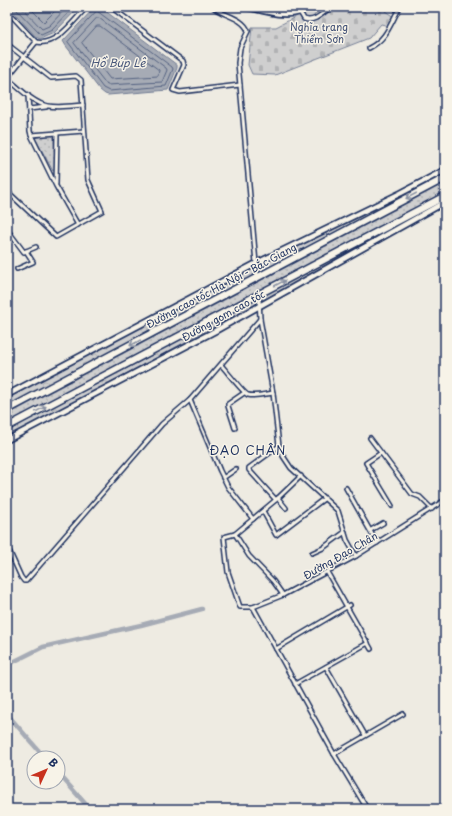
<svg xmlns="http://www.w3.org/2000/svg" width="452" height="816" viewBox="0 0 452 816" font-family="'Playpen Sans',sans-serif">
	<style>
		.green { fill: url(#green-dots); stroke: #757f96 }
		.forest { fill: url(#forest-crowns); stroke: #757f96 }
		.cemetery { fill: url(#cemetery-stones); stroke: #757f96 }
		.water { fill: #a6abb5; stroke: #6e7992 }
		.lines { fill: none; stroke-linecap: round; stroke-linejoin: round }
		.shore { stroke: #536181; stroke-width: 1 }
		.canal { stroke: #a6abb5; stroke-width: 4.5 }
		.street-tunnel { stroke: #c4c5c8; stroke-width: 3; stroke-dasharray: 3 1.5; stroke-linecap: butt }
		.street-casing { stroke: #1b2f5e; stroke-width: 6 }
		.secondary-casing { stroke: #1b2f5e; stroke-width: 8 }
		.highway-casing { stroke: #1b2f5e; stroke-width: 9 }
		.street { stroke: #f7f3e8; stroke-width: 3 }
		.secondary { stroke: #f7f3e8; stroke-width: 4.5 }
		.highway { stroke: #f7f3e8; stroke-width: 6 }
		.oneway { stroke: #8991a3 }
		.labels { text-anchor: middle; dominant-baseline: central; stroke-width: 3; stroke-linejoin: round; paint-order: stroke }
		.park-label { font-size: 10px; fill: #3f4f75; stroke: #f7f3e8 }
		.street-label { font-size: 10px; fill: #1b2f5e; stroke: #f7f3e8 }
		.water-label { font-size: 11px; font-style: italic; fill: #455478; stroke: #f7f3e8 }
		.quarter-label { font-size: 12px; letter-spacing: 1px; fill: #1b2f5e; stroke: #f7f3e8 }
	</style>
	<defs>
		<pattern id="green-dots" width="8" height="8" patternUnits="userSpaceOnUse"><rect width="8" height="8" fill="#cfcfcf"/><path d="M2 2h.1M6 6h.1" fill="none" stroke="#b1b2b4" stroke-width="1.8" stroke-linecap="round"/></pattern>
		<pattern id="forest-crowns" width="20" height="18" patternUnits="userSpaceOnUse"><rect width="20" height="18" fill="#cfcfcf"/><path d="M2 6a3 3 0 1 1 6 0M12 15a3 3 0 1 1 6 0" fill="none" stroke="#b1b2b4"/></pattern>
		<pattern id="cemetery-stones" width="16" height="16" patternUnits="userSpaceOnUse"><rect width="16" height="16" fill="#cfcfcf"/><path d="M2 7V4a2 2 0 0 1 4 0v3zM10 15v-3a2 2 0 0 1 4 0v3z" fill="#b1b2b4"/></pattern>
	</defs>
	<rect width="100%" height="100%" fill="#eeebe2"/>
	<filter id="ink" filterUnits="userSpaceOnUse"><feTurbulence type="fractalNoise" baseFrequency=".025" numOctaves="2"/><feDisplacementMap in="SourceGraphic" scale="8" xChannelSelector="R" yChannelSelector="G"/><feConvolveMatrix kernelMatrix="1 2 1 2 8 2 1 2 1" color-interpolation-filters="sRGB"/></filter>
	<g filter="url(#ink)">
		<g class="green">
			<polygon points="52,135 54,138 55,169 53,171 35,138 38,137"/>
			<polygon points="445,183 445,192 7,423 7,415"/>
		</g>
		<g class="forest">
			<polygon points="445,173 445,175 259,273 259,268 262,263 401,196"/>
			<polygon points="445,198 445,201 267,298 262,300 260,296"/>
			<polygon points="250,269 254,269 255,276 7,407 7,398"/>
			<polygon points="257,298 258,301 256,304 7,438 7,431 141,361"/>
		</g>
		<polygon class="cemetery" points="302,7 387,7 385,11 394,17 389,26 381,24 369,38 275,75 252,74 248,65 252,27 276,27 303,13"/>
		<g class="water">
			<polygon points="9,7 79,7 54,33 40,39 36,37"/>
			<polygon points="95,7 100,7 177,65 177,68 168,90 108,95 105,94 100,90 66,46 63,41"/>
		</g>
		<g class="lines">
			<g class="shore">
				<polyline points="14,7 41,35 52,30 74,7"/>
				<polyline points="21,7 42,29 49,26 67,7"/>
				<polyline points="29,7 44,22 59,7"/>
				<polygon points="97,11 172,67 173,69 166,86 109,91 103,88 68,42"/>
				<polygon points="97,18 99,18 166,68 167,70 162,82 107,85 74,43"/>
				<polygon points="97,26 100,26 159,70 158,76 110,79 82,43"/>
			</g>
			<g class="canal">
				<polyline points="7,665 43,647 141,625 202,609"/>
				<polyline points="7,714 45,758"/>
				<polyline points="58,773 90,809"/>
			</g>
			<polyline class="street-tunnel" points="257,278 259,294"/>
			<defs>
				<g id="street">
					<polyline points="111,7 183,61 184,65 173,90 180,92 240,85"/>
					<path d="M 213,7 C 223,16 243,17 248,31 L 240,48 L 238,63 L 257,274"/>
					<path d="M 299,7 L 300,12 L 304,19 C 314,23 323,13 331,7"/>
					<path d="M 7,11 L 36,42 C 57,46 73,21 87,7"/>
					<polyline points="7,44 51,78 76,76 81,80 88,180 102,211 56,237 7,191"/>
					<path d="M 369,48 C 387,39 390,24 400,7"/>
					<path d="M 7,78 C 18,87 34,104 48,106 C 59,108 72,106 83,105"/>
					<polyline points="7,78 36,42"/>
					<polyline points="28,95 30,131 31,135 56,186 78,225"/>
					<polyline points="29,109 46,107"/>
					<polyline points="31,135 84,131"/>
					<polyline points="56,184 57,134"/>
					<polyline points="7,233 9,232 24,252 36,247"/>
					<polyline points="17,269 33,262 26,251"/>
					<polyline points="259,298 260,319 273,393 279,446 283,456 291,468 338,511 347,540 356,556"/>
					<path d="M 221,365 C 226,370 244,394 248,395 C 256,397 265,394 273,393"/>
					<polyline points="235,428 228,406 228,404 244,393"/>
					<polyline points="370,438 412,494 420,497 432,509"/>
					<polyline points="381,453 366,463 392,506"/>
					<polyline points="301,476 278,498 235,534 224,537 228,572 240,607 253,607 283,595 356,556 445,500"/>
					<polyline points="223,478 236,469"/>
					<polyline points="346,488 377,543"/>
					<polyline points="278,498 286,508"/>
					<polyline points="276,500 249,470 249,468 279,446"/>
					<polyline points="263,511 276,535 325,498"/>
					<polyline points="253,519 228,487 220,471 190,400 260,319"/>
					<polyline points="371,530 383,523"/>
					<polyline points="235,534 249,556 273,581 283,595"/>
					<polyline points="7,546 21,577 24,581 26,581 162,424 190,400"/>
					<polyline points="312,553 323,548 345,532"/>
					<polyline points="327,572 371,649"/>
					<polyline points="253,607 334,754 366,807"/>
					<polyline points="276,649 350,605"/>
					<polyline points="326,667 365,735"/>
					<polyline points="295,684 368,643"/>
					<polyline points="334,754 403,714"/>
					<polyline points="366,807 372,809"/>
					<polyline points="440,809 445,804"/>
				</g>
				<g id="secondary">
					<path d="M 248,7 C 265,11 282,17 300,12"/>
					<polyline points="7,395 257,263 401,193 445,170"/>
					<polyline points="7,440 215,331 445,202"/>
				</g>
				<g id="highway">
					<polyline points="7,410 445,178"/>
					<polyline points="7,427 445,196"/>
				</g>
			</defs>
			<use href="#street" class="street-casing"/>
			<use href="#secondary" class="secondary-casing"/>
			<use href="#highway" class="highway-casing"/>
			<use href="#street" class="street"/>
			<use href="#secondary" class="secondary"/>
			<use href="#highway" class="highway"/>
		</g>
		<defs><path id="oneway-shaft" d="M-6 0H5M1.5-3L5.5 0L1.5 3" fill="none" stroke-width="1.6" stroke-linecap="round" stroke-linejoin="round"/></defs>
		<g class="oneway">
			<use href="#oneway-shaft" transform="translate(411 196) rotate(152)"/>
			<use href="#oneway-shaft" transform="translate(280 283) rotate(-28)"/>
			<use href="#oneway-shaft" transform="translate(135 343) rotate(152)"/>
			<use href="#oneway-shaft" transform="translate(41 409) rotate(-28)"/>
		</g>
	</g>
	<g class="labels">
		<g class="park-label">
			<text x="319" y="26">Nghĩa trang<tspan x="319" dy="12">Thiềm Sơn</tspan></text>
		</g>
		<g class="street-label">
			<text transform="translate(221 285) rotate(-28)">Đường cao tốc Hà Nội - Bắc Giang</text>
			<text transform="translate(223 315) rotate(-29)">Đường gom cao tốc</text>
			<text transform="translate(340 555) rotate(-30)">Đường Đạo Chân</text>
		</g>
		<g class="water-label">
			<text x="118" y="62">Hồ Búp Lê</text>
		</g>
		<g class="quarter-label">
			<text x="248" y="450">ĐẠO CHÂN</text>
		</g>
	</g>
	<rect width="452" height="816" fill="none" stroke="#f7f3e8" stroke-width="24"/>
	<rect x="12" y="12" width="428" height="792" fill="none" stroke="#1b2f5e" stroke-width="1.5" filter="url(#ink)"/>
	<g transform="translate(46 770) rotate(46)"><circle r="19" fill="#f7f3e8" stroke="#9fa5b1"/>
	<path d="M0-3L7 15L0 10L-7 15Z" fill="#c8321e"/>
	<text y="-6" font-size="11" font-weight="bold" text-anchor="middle" fill="#1b2f5e">B</text>
	</g>
</svg>
